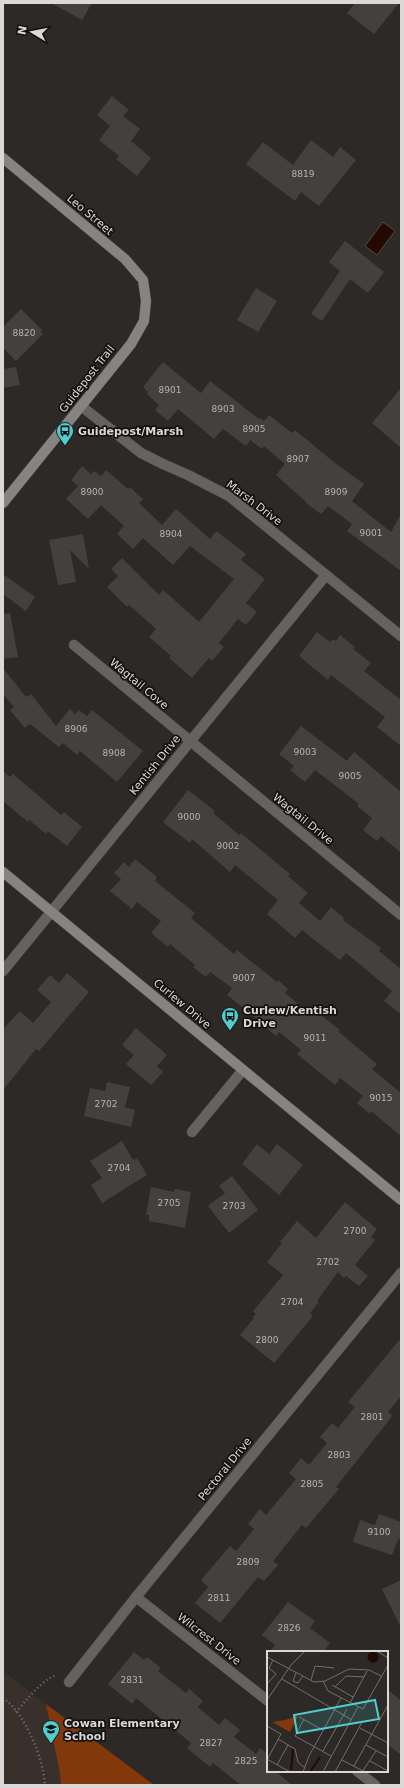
<svg xmlns="http://www.w3.org/2000/svg" width="404" height="1788" viewBox="0 0 404 1788" font-family="'DejaVu Sans',sans-serif">
	<style>
		.built { fill: #39302c }
		.forest { fill: #82380b }
		.water { fill: #220a02; stroke: #5a4842 }
		.building { fill: #44403f }
		.lines { fill: none; stroke-linecap: round; stroke-linejoin: round }
		.street-casing { stroke: #484543; stroke-width: 11 }
		.secondary-casing { stroke: #484543; stroke-width: 11 }
		.path { stroke: #767472; stroke-width: 2.5; stroke-dasharray: 1 3; stroke-linecap: butt }
		.street { stroke: #656362; stroke-width: 10 }
		.secondary { stroke: #868482; stroke-width: 10 }
		.labels { text-anchor: middle; dominant-baseline: central; stroke-width: 3.5; stroke-linejoin: round; paint-order: stroke }
		.number-label { font-size: 9px; fill: #b5b3b2 }
		.street-label { font-size: 11px; fill: #dbd9d8; stroke: #131211 }
		.poi-label { font-size: 11px; font-weight: bold; fill: #dbd9d8; stroke: #131211; text-anchor: start }
		.inset-river { fill: none; stroke: #220a02; stroke-width: 2 }
		.inset-road { fill: none; stroke: #726f6e; stroke-width: 1 }
		.view { fill: #52cdce; fill-opacity: 0.15; stroke: #52cdce; stroke-width: 2 }
		.inset-edge { fill: none; stroke: #dbd9d8; stroke-width: 2 }
	</style>
	<rect width="100%" height="100%" fill="#2c2927"/>
	<polygon class="built" points="3,1671 46,1704 154,1785 3,1785"/>
	<polygon class="forest" points="46,1704 154,1785 61,1785 60,1773"/>
	<polygon class="water" points="383,222 395,231 377,255 365,246"/>
	<g class="building">
		<polygon points="51,3 92,3 82,20"/>
		<polygon points="355,3 399,3 374,34 347,13"/>
		<polygon points="112,96 129,110 123,116 140,129 131,141 151,158 137,176 116,159 119,156 99,140 110,126 97,115"/>
		<polygon points="311,140 333,157 340,147 356,160 319,206 301,192 295,201 246,164 263,142 293,165"/>
		<polygon points="345,241 384,272 368,293 350,279 322,321 311,314 340,271 329,262"/>
		<polygon points="256,288 277,301 258,332 237,320"/>
		<polygon points="21,309 42,330 40,331 43,334 16,361 3,348 3,327"/>
		<polygon points="163,362 201,393 210,381 259,419 260,418 264,421 269,415 292,433 295,430 335,463 364,484 352,501 391,532 401,514 401,571 347,531 352,524 328,506 321,514 306,503 306,502 276,475 285,464 264,446 262,449 250,440 246,446 223,429 214,439 178,409 168,421 155,410 159,405 147,394 148,392 143,387"/>
		<polygon points="16,367 20,385 3,388 3,369"/>
		<polygon points="401,388 401,448 372,423"/>
		<polygon points="82,466 91,474 94,471 101,476 106,470 128,489 130,487 143,499 139,503 162,525 176,509 210,539 216,531 246,554 241,560 265,579 246,603 257,612 246,625 238,619 219,643 224,647 212,661 209,658 192,678 169,658 171,656 149,637 156,629 129,605 127,607 107,587 118,576 111,569 122,558 159,595 163,590 199,622 234,579 190,546 173,565 143,538 133,549 117,534 124,526 101,505 88,519 66,499 78,486 71,480"/>
		<polygon points="83,534 89,569 70,550 76,582 58,585 49,540"/>
		<polygon points="3,574 35,597 26,611 3,594"/>
		<polygon points="10,613 18,657 3,659 3,614"/>
		<polygon points="317,632 330,642 333,639 336,641 340,635 355,647 353,649 371,663 364,671 401,700 401,746 377,727 385,717 331,675 328,680 299,656"/>
		<polygon points="3,668 26,697 31,694 56,726 70,709 75,714 79,710 87,716 92,710 143,751 117,782 80,751 77,755 63,743 59,747 30,724 25,728 10,710 14,707 3,694"/>
		<polygon points="301,726 347,761 354,752 401,792 401,853 381,836 377,841 363,830 372,818 357,806 359,804 315,770 305,782 290,770 294,766 279,754"/>
		<polygon points="3,771 10,777 13,774 61,815 64,812 82,827 67,846 48,831 46,834 29,820 28,822 3,801"/>
		<polygon points="188,790 215,811 213,813 239,835 241,833 290,874 288,876 308,893 299,903 320,921 331,907 344,918 343,920 381,948 379,951 401,969 401,1014 384,1001 392,991 346,953 340,960 302,930 295,938 267,914 278,900 235,865 230,872 192,839 190,843 163,822"/>
		<polygon points="135,859 157,877 155,881 195,913 191,918 234,954 237,950 277,982 278,980 288,989 285,993 313,1016 317,1012 340,1030 339,1032 377,1064 372,1069 401,1093 401,1136 371,1111 370,1114 357,1103 363,1096 340,1078 335,1085 297,1054 301,1050 279,1032 276,1036 260,1023 261,1022 227,995 232,988 210,972 206,977 193,967 195,965 170,944 168,947 151,933 161,921 137,902 132,909 110,891 121,879 114,873 124,862 129,867"/>
		<polygon points="67,973 89,992 39,1051 36,1049 3,1090 3,1029 20,1011 33,1023 51,1002 37,990 50,975 59,983"/>
		<polygon points="136,1028 167,1055 157,1066 163,1072 151,1085 126,1064 134,1055 122,1045"/>
		<polygon points="107,1082 130,1087 125,1107 135,1110 131,1127 84,1116 90,1088 105,1091"/>
		<polygon points="122,1141 133,1160 137,1158 147,1175 102,1203 91,1185 102,1178 90,1161"/>
		<polygon points="257,1144 269,1154 277,1144 303,1165 279,1195 242,1164"/>
		<polygon points="232,1176 258,1210 229,1233 208,1206 225,1193 219,1186"/>
		<polygon points="151,1187 174,1192 175,1189 191,1192 185,1228 149,1221 149,1215 146,1215"/>
		<polygon points="345,1202 377,1229 371,1237 375,1240 355,1265 368,1276 359,1286 346,1276 344,1278 338,1272 317,1301 319,1302 310,1313 313,1316 274,1363 240,1335 254,1318 253,1317 256,1314 253,1311 283,1275 267,1262 282,1243 280,1242 297,1221 316,1238"/>
		<polygon points="401,1338 401,1396 388,1412 392,1415 390,1419 336,1487 339,1489 306,1528 302,1525 273,1561 278,1565 264,1581 258,1577 220,1623 195,1603 208,1587 201,1580 230,1546 236,1551 254,1529 248,1524 260,1509 266,1515 296,1479 289,1473 301,1458 309,1465 327,1443 320,1437 332,1423 338,1428 355,1407 348,1402"/>
		<polygon points="379,1514 401,1522 401,1540 398,1539 392,1555 353,1542 360,1520 375,1525"/>
		<polygon points="401,1580 401,1628 382,1589"/>
		<polygon points="288,1602 315,1621 310,1628 330,1643 323,1652 270,1652 275,1645 262,1635"/>
		<polygon points="134,1652 144,1660 147,1657 161,1668 158,1671 186,1693 189,1689 203,1701 198,1707 219,1725 225,1718 240,1730 234,1737 256,1754 260,1748 268,1754 268,1771 275,1771 292,1785 241,1785 213,1763 210,1767 187,1748 191,1743 136,1698 132,1704 108,1684"/>
		<polygon points="387,1689 401,1701 401,1755 387,1744"/>
	</g>
	<g class="lines">
		<defs>
			<g id="street">
				<polyline points="81,406 141,453 163,464 188,475 229,496 401,636"/>
				<polyline points="74,645 401,915"/>
				<polyline points="3,971 326,575"/>
				<polyline points="192,1132 243,1070"/>
				<polyline points="136,1597 268,1701"/>
				<polyline points="69,1682 136,1597 401,1273"/>
				<polyline points="357,1771 375,1785"/>
			</g>
			<g id="secondary">
				<polyline points="3,158 125,259 143,280 146,301 144,321 131,344 3,503"/>
				<polyline points="3,872 401,1200"/>
			</g>
		</defs>
		<use href="#street" class="street-casing"/>
		<use href="#secondary" class="secondary-casing"/>
		<g class="path">
			<path d="M 3,1698 C 26,1714 43,1758 45,1785"/>
			<path d="M 16,1712 C 26,1701 43,1678 57,1675"/>
		</g>
		<use href="#street" class="street"/>
		<use href="#secondary" class="secondary"/>
	</g>
	<defs>
		<symbol id="bus-pin" viewBox="-11 -11 22 30"><path d="M0 17L-7.5 6A9.5 9.5 0 1 1 7.5 6Z" fill="#52cdce" stroke="#131211"/><path d="M-5-6H5V4H4V6H2V4H-2V6H-4V4H-5ZM-3.5-4V0h7V-4ZM-3.5 1.2v1.5H-2V1.2ZM2 1.2v1.5H3.5V1.2Z" fill="#111"/></symbol>
		<symbol id="school-pin" viewBox="-11 -11 22 30"><path d="M0 17L-7.5 6A9.5 9.5 0 1 1 7.5 6Z" fill="#52cdce" stroke="#131211"/><path d="M0-5L7-2L0 1L-7-2ZM-4 1L0 2.5L4 1V4Q0 6-4 4Z" fill="#111"/></symbol>
	</defs>
	<g fill-rule="evenodd">
		<use href="#bus-pin" x="55" y="421" width="20" height="27"/>
		<use href="#bus-pin" x="220" y="1006" width="20" height="27"/>
		<use href="#school-pin" x="41" y="1719" width="20" height="27"/>
	</g>
	<g class="labels">
		<g class="number-label">
			<text x="303" y="174">8819</text>
			<text x="24" y="333">8820</text>
			<text x="170" y="390">8901</text>
			<text x="223" y="409">8903</text>
			<text x="254" y="429">8905</text>
			<text x="298" y="459">8907</text>
			<text x="92" y="492">8900</text>
			<text x="336" y="492">8909</text>
			<text x="371" y="533">9001</text>
			<text x="171" y="534">8904</text>
			<text x="76" y="729">8906</text>
			<text x="305" y="752">9003</text>
			<text x="114" y="753">8908</text>
			<text x="350" y="776">9005</text>
			<text x="189" y="817">9000</text>
			<text x="228" y="846">9002</text>
			<text x="244" y="978">9007</text>
			<text x="315" y="1038">9011</text>
			<text x="381" y="1098">9015</text>
			<text x="106" y="1104">2702</text>
			<text x="119" y="1168">2704</text>
			<text x="169" y="1203">2705</text>
			<text x="234" y="1206">2703</text>
			<text x="355" y="1231">2700</text>
			<text x="328" y="1262">2702</text>
			<text x="292" y="1302">2704</text>
			<text x="267" y="1340">2800</text>
			<text x="372" y="1417">2801</text>
			<text x="339" y="1455">2803</text>
			<text x="312" y="1484">2805</text>
			<text x="379" y="1532">9100</text>
			<text x="248" y="1562">2809</text>
			<text x="219" y="1598">2811</text>
			<text x="289" y="1628">2826</text>
			<text x="132" y="1680">2831</text>
			<text x="211" y="1743">2827</text>
			<text x="246" y="1761">2825</text>
		</g>
		<g class="street-label">
			<text transform="translate(90 215) rotate(40)">Leo Street</text>
			<text transform="translate(87 379) rotate(-52)">Guidepost Trail</text>
			<text transform="translate(254 503) rotate(37)">Marsh Drive</text>
			<text transform="translate(139 684) rotate(40)">Wagtail Cove</text>
			<text transform="translate(155 765) rotate(-51)">Kentish Drive</text>
			<text transform="translate(303 819) rotate(39)">Wagtail Drive</text>
			<text transform="translate(182 1004) rotate(40)">Curlew Drive</text>
			<text transform="translate(225 1469) rotate(-51)">Pectoral Drive</text>
			<text transform="translate(209 1639) rotate(38)">Wilcrest Drive</text>
		</g>
		<g class="poi-label">
			<text x="78" y="431">Guidepost/Marsh</text>
			<text x="243" y="1010">Curlew/Kentish<tspan x="243" dy="13">Drive</tspan></text>
			<text x="64" y="1723">Cowan Elementary<tspan x="64" dy="13">School</tspan></text>
		</g>
	</g>
	<g transform="translate(267 1651)">
		<rect width="121" height="121" fill="#2c2927"/>
		<path d="M 31,65 L 23,81 L 5,71 L 18,69 Z" fill="#82380b"/>
		<path d="M100.5 6a5.5 5.5 0 1 1 11 0a5.5 5.5 0 1 1-11 0Z" fill="#220a02"/>
		<path class="inset-river" d="M 24,119 L 26,98M 43,121 L 53,106"/>
		<path class="inset-road" d="M 110,0 L 121,7M 0,6 L 47,31 L 58,30 L 82,18 L 102,19 L 114,25M 29,22 L 26,30 L 31,32 L 36,25M 15,28 L 85,69M 44,29 L 48,15 L 67,17M 56,30 L 61,40 L 96,58 L 121,14M 0,33 L 9,23 L 2,17 L 6,9M 65,34 L 86,46M 68,36 L 79,25 L 97,26M 0,49 L 24,14 L 38,0M 83,52 L 100,20M 32,66 L 56,79M 37,68 L 28,85 L 64,105M 0,75 L 14,83 L 0,109M 93,77 L 121,92M 11,88 L 28,98 L 31,111 L 38,117M 99,94 L 121,106M 56,100 L 80,58M 0,108 L 23,121M 75,109 L 96,120M 103,110 L 121,120M 10,114 L 21,94M 87,115 L 121,54M 36,121 L 42,105 L 74,47M 56,121 L 91,56M 68,121 L 95,71M 95,121 L 109,100"/>
		<path class="view" d="M 108,49 L 112,68 L 30,82 L 27,64 Z"/>
		<rect width="121" height="121" class="inset-edge"/>
	</g>
	<rect width="404" height="1788" fill="none" stroke="#dbd9d8" stroke-width="8"/>
	<g transform="translate(32 32) rotate(280)" stroke="#131211" stroke-width="3" paint-order="stroke">
	<path d="M0-3L7 15L0 10L-7 15Z" fill="#dbd9d8"/>
	<text y="-6" font-size="11" font-weight="bold" text-anchor="middle" fill="#dbd9d8">N</text>
	</g>
</svg>
